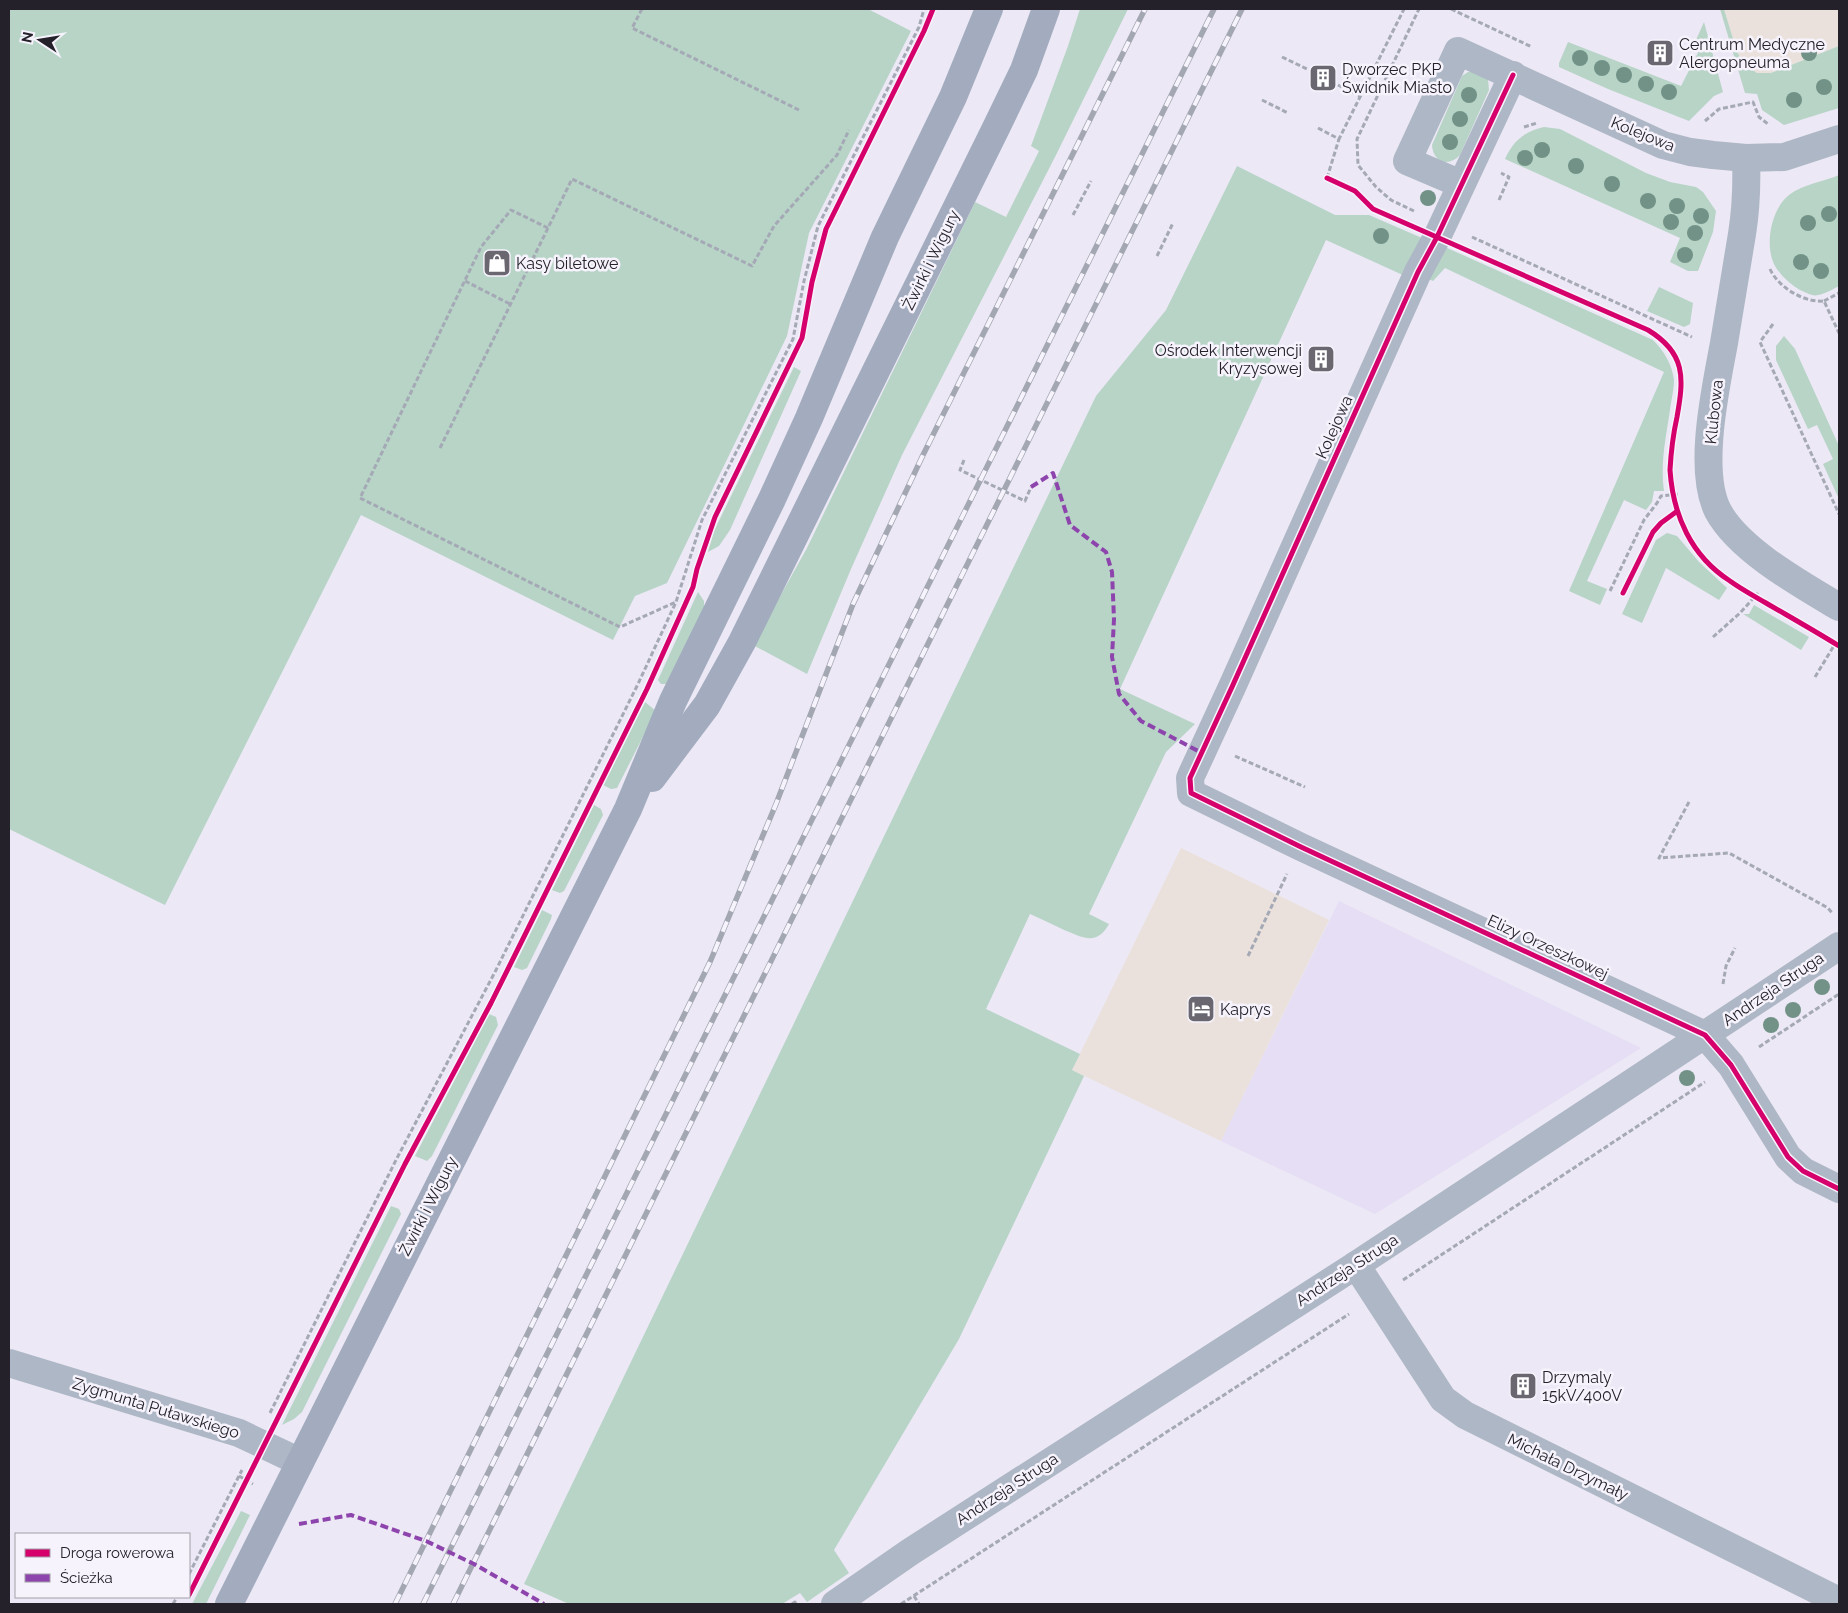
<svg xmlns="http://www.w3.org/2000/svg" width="1848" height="1613" viewBox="0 0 1848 1613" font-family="Raleway,sans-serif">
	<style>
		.commercial { fill: #eae1dc }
		.built { fill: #e5def4 }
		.green { fill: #b7d4c7 }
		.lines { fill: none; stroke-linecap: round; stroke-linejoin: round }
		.path { stroke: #a5a9b5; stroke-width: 3; stroke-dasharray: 5 2.5; stroke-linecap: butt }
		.street { stroke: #aeb7c5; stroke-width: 28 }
		.secondary { stroke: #a2acbe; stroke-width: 28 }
		.rail-casing { stroke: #a3a7b2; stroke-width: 5.5 }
		.rail { stroke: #f6f3fc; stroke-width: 4; stroke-dasharray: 11; stroke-linecap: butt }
		.quiet { stroke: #8e44ad; stroke-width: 4; stroke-dasharray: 8 4; stroke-linecap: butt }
		.cycleway-casing { stroke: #f6f3fc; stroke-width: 8 }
		.cycleway { stroke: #d6006c; stroke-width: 5 }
		.tree { fill: #729287 }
		.labels { text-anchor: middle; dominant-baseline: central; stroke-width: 5; stroke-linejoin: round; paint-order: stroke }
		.poi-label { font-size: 16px; fill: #24212a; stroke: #f6f3fc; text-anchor: start }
		.street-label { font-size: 16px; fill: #24212a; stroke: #f6f3fc }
	</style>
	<rect width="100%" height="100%" fill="#ece8f5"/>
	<g class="commercial">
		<polygon points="1724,9 1839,9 1839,46 1771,73 1757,73 1745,65 1737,52"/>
		<polygon points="1181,848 1329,920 1221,1141 1072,1070"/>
	</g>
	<polygon class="built" points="1339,901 1641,1048 1375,1214 1221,1141"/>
	<g class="green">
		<polygon points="9,9 868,9 911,31 809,233 787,336 667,583 635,596 613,640 361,515 165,905 9,829"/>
		<polygon points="1080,9 1128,9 1055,157 902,455 851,569 807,674 753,645 807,548 975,202 1006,217 1039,151 1031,146 1068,46"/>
		<polygon points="1720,9 1724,9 1737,52 1745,65 1757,73 1771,73 1839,46 1839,108 1784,125 1762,110 1757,94 1745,93"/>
		<polygon points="1704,22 1723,92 1714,96 1689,121 1608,89 1559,67 1559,63 1568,42 1681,86 1703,43 1696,40"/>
		<path d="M 1473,71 L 1488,79 L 1489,90 L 1460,155 C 1448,168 1433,162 1432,145 L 1462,76 L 1468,72 Z"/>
		<path d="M 1544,127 L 1560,129 L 1646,173 L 1670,182 L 1696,187 L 1703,192 L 1716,211 L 1713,232 L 1698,271 L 1688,271 L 1670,262 L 1680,238 L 1505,159 C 1513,141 1525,131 1544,127 Z"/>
		<path d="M 1237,166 L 1335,215 L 1369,215 L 1422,238 L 1405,276 L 1326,240 L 1120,689 L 1195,724 L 1166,752 L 1089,914 L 1109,924 C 1096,947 1082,937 1062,929 C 1052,924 1041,919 1030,914 L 986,1009 L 1080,1054 L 1072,1070 L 1084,1076 L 959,1339 L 834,1550 L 849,1573 L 807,1602 L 800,1593 L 782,1604 L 569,1604 L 524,1584 L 1096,396 L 1166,310 Z"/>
		<path d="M 1839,175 L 1839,286 C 1833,289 1825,294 1818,295 C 1813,297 1805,292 1800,290 C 1790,284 1781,276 1775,266 C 1764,246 1771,209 1789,195 C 1803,184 1823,182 1839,175 Z"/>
		<path d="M 1445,247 L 1653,340 C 1664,351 1672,364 1674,380 C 1674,390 1671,401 1670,410 C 1666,437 1660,464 1664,491 L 1654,491 L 1652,502 L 1646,510 L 1624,500 L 1587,581 L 1607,589 L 1600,605 L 1569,591 L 1664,372 L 1445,268 L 1433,281 L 1426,278 Z"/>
		<polygon points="1659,287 1693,303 1690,324 1684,327 1647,311"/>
		<polygon points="1784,336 1795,349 1839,446 1839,499 1823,464 1833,459 1817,425 1808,429 1776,360 1776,346"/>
		<polygon points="794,367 801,371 730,530 719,546 708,552 714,531"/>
		<polygon points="1667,533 1677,536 1699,562 1727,588 1719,600 1666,568 1642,623 1622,614 1656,540"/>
		<polygon points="698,592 704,601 704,612 669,684 661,684 658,680"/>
		<polygon points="1754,605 1809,637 1801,650 1743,614 1749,614"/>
		<polygon points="645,702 656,711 617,788 611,789 603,785"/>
		<polygon points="594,805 601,809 603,815 564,891 560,893 552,890"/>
		<polygon points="542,910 552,915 551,919 527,968 522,970 514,967"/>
		<polygon points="489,1014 496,1017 498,1025 432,1156 427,1161 415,1156"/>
		<polygon points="391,1206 399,1209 401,1214 302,1412 294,1419 282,1425"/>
		<polygon points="241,1511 250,1515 206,1604 192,1604"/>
	</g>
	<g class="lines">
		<g class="path">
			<polyline points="642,9 632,28 799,110"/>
			<polyline points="1451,9 1532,47"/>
			<polyline points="1282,57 1309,70"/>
			<polyline points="1338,85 1360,96"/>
			<polyline points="1262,100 1288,113"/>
			<polyline points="1705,121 1719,109 1753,102 1759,117 1768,124"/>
			<polyline points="1524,127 1537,123"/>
			<polyline points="1318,128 1339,139 1404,9"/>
			<polyline points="1327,178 1339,139"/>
			<polyline points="1499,200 1509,177 1501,173"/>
			<polyline points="1414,211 1391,200 1376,187 1358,165 1357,139 1419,9"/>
			<polyline points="1073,215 1091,181"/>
			<polyline points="548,228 511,210 481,247 360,498 620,627 676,602"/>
			<polyline points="1472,237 1692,337"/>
			<polyline points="1157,256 1173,223"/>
			<path d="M 1770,269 C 1778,287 1804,303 1824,301 L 1839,333"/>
			<polyline points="465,281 510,304"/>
			<polyline points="1824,301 1839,293"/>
			<polyline points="1773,324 1760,342 1839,514"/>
			<polyline points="440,448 572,179 752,266 774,226 837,155 849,130"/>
			<polyline points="964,460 960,470 1025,501 1031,487"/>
			<polyline points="1610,591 1644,520 1657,503 1661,496 1679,494"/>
			<polyline points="1713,637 1740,613 1758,593"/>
			<polyline points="1815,677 1838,639"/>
			<polyline points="1235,756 1305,787"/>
			<polyline points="1689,802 1659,858 1729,853 1828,908 1833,914"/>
			<polyline points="1248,956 1287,874"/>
			<polyline points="1723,984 1726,966 1735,948"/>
			<polyline points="1759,1047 1839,994"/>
			<polyline points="1403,1280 1705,1082"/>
			<polyline points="270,1413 396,1160 496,970 638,684 676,602 702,520 793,339 804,281 818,226 919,27 924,9"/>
			<polyline points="239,1476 253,1484"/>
			<polyline points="189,1574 242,1470"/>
			<polyline points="914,1596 919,1604"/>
			<polyline points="173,1604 177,1597"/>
			<polyline points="792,1604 795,1602 796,1604"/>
			<polyline points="901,1604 1349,1314"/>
		</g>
		<g class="street">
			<polyline points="1513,75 1437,237 1418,272 1232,687 1190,778 1191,793 1301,847 1705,1035 1731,1065 1788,1157 1803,1171 1839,1189"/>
			<path d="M 1746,158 C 1747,184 1746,209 1742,234 C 1736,270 1730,306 1724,343 C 1716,387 1697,470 1718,511 C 1739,550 1802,585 1839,607"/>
			<polyline points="1461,184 1407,161 1458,51 1663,145 1690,152 1713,155 1746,158 1784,157 1839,139"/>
			<polyline points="1356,1265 1443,1399 1465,1415 1839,1601"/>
			<polyline points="9,1363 239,1433 300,1462"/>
			<polyline points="835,1604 910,1552 1356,1265 1839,946"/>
		</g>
		<g class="secondary">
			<polyline points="652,778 707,705 742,642 996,128 1024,70 1046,9"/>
			<polyline points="229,1604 628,809 673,701 772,499 809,418 885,237 953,97 989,9"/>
		</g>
		<defs>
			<g id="rail">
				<polyline points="395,1604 710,962 776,804 853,604 923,455 1145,9"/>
				<polyline points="423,1604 1214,9"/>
				<polyline points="453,1604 1242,9"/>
			</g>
		</defs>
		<use href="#rail" class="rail-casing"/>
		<use href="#rail" class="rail"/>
		<g class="quiet">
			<polyline points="1031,487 1053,473 1070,525 1106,552 1112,572 1114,619 1112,657 1119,694 1141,721 1202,753"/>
			<polyline points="299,1524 351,1515 426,1541 474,1564 544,1604"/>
		</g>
		<defs>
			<g id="cycleway">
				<polyline points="1513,75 1437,237 1418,272 1232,687 1190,778 1191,793 1301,847 1705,1035 1731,1065 1788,1157 1803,1171 1839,1189"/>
				<path d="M 1327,178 L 1355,191 L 1373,209 L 1648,330 C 1686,353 1684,378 1677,417 C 1673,435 1671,452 1670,470 C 1673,515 1691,556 1730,581 C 1741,589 1754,596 1766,603 C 1790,617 1815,631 1839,646"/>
				<polyline points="1623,593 1653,532 1661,523 1676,512"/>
				<polyline points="189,1595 405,1164 491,1003 647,689 693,587 697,569 715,517 802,338 812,282 826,229 924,31 933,9"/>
			</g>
		</defs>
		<use href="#cycleway" class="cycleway-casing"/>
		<use href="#cycleway" class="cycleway"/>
	</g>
	<g class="tree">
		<circle cx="1809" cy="53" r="8"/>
		<circle cx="1580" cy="58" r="8"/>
		<circle cx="1602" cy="68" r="8"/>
		<circle cx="1624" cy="75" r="8"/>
		<circle cx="1646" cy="84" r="8"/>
		<circle cx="1824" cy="87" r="8"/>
		<circle cx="1669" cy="92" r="8"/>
		<circle cx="1469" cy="95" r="8"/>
		<circle cx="1794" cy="100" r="8"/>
		<circle cx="1460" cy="119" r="8"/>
		<circle cx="1450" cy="142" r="8"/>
		<circle cx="1542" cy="150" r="8"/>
		<circle cx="1525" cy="158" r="8"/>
		<circle cx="1576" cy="166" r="8"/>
		<circle cx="1612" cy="184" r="8"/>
		<circle cx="1428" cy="198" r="8"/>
		<circle cx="1648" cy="201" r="8"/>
		<circle cx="1677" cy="206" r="8"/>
		<circle cx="1829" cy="214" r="8"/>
		<circle cx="1701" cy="216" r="8"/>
		<circle cx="1671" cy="222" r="8"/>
		<circle cx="1808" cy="223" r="8"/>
		<circle cx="1695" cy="233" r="8"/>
		<circle cx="1381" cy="236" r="8"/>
		<circle cx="1685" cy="255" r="8"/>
		<circle cx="1801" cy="262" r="8"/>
		<circle cx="1821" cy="271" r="8"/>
		<circle cx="1822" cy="987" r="8"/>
		<circle cx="1793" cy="1010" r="8"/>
		<circle cx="1771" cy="1025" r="8"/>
		<circle cx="1687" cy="1078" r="8"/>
	</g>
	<defs>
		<symbol id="building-square" viewBox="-11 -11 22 22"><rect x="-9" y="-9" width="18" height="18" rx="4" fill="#6a6771" stroke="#f6f3fc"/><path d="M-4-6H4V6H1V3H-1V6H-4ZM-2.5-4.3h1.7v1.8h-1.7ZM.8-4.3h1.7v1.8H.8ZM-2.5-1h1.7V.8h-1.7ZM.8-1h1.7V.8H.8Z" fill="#fff"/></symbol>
		<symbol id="shop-square" viewBox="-11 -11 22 22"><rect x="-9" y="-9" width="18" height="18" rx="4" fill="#6a6771" stroke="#f6f3fc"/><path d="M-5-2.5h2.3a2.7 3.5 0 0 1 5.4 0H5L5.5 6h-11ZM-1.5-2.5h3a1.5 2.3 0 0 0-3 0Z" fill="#fff"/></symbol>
		<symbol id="hotel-square" viewBox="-11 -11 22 22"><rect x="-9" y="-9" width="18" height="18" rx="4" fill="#6a6771" stroke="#f6f3fc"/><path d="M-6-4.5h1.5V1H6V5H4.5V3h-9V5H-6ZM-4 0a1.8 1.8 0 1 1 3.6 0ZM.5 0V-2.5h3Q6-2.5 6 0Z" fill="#fff"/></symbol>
	</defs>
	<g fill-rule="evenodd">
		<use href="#building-square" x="1644" y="37" width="32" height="32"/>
		<use href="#building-square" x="1307" y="62" width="32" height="32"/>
		<use href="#shop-square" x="481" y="247" width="32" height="32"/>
		<use href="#building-square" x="1305" y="343" width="32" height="32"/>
		<use href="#hotel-square" x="1185" y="993" width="32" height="32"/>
		<use href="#building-square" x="1507" y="1370" width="32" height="32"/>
	</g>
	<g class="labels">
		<g class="poi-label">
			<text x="1679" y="44">Centrum Medyczne<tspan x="1679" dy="18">Alergopneuma</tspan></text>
			<text x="1342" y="69">Dworzec PKP<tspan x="1342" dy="18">Świdnik Miasto</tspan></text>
			<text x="516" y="263">Kasy biletowe</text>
			<text x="1302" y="350" text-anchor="end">Ośrodek Interwencji<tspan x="1302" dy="18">Kryzysowej</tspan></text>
			<text x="1220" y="1009">Kaprys</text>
			<text x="1542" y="1377">Drzymaly<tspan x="1542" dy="18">15kV/400V</tspan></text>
		</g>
		<g class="street-label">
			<text transform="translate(1643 134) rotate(22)">Kolejowa</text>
			<text transform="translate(931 260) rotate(-64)">Żwirki i Wigury</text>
			<text transform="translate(1714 412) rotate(-84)">Klubowa</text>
			<text transform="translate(1334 427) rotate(-66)">Kolejowa</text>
			<text transform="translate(1548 947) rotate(25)">Elizy Orzeszkowej</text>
			<text transform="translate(1773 989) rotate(-34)">Andrzeja Struga</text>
			<text transform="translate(428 1206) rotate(-63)">Żwirki i Wigury</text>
			<text transform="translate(1347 1270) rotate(-33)">Andrzeja Struga</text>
			<text transform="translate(156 1408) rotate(17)">Zygmunta Puławskiego</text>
			<text transform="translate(1568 1467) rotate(26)">Michała Drzymały</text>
			<text transform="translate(1007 1489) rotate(-33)">Andrzeja Struga</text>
		</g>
	</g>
	<rect width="1848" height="1613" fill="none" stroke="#24212a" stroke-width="20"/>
	<rect x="15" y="1533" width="175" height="65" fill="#f6f3fc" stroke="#a29fa8"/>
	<rect x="25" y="1549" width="25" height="8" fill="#d6006c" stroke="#a29fa8"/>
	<text x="60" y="1558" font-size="15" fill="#24212a">Droga rowerowa</text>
	<rect x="25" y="1574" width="25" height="8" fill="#8e44ad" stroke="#a29fa8"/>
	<text x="60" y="1583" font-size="15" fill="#24212a">Ścieżka</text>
	<g transform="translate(40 40) rotate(282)" stroke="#f6f3fc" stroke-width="4" paint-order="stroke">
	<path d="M0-4L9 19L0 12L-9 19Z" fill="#24212a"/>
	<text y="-8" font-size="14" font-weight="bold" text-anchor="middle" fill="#24212a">N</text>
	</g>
</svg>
